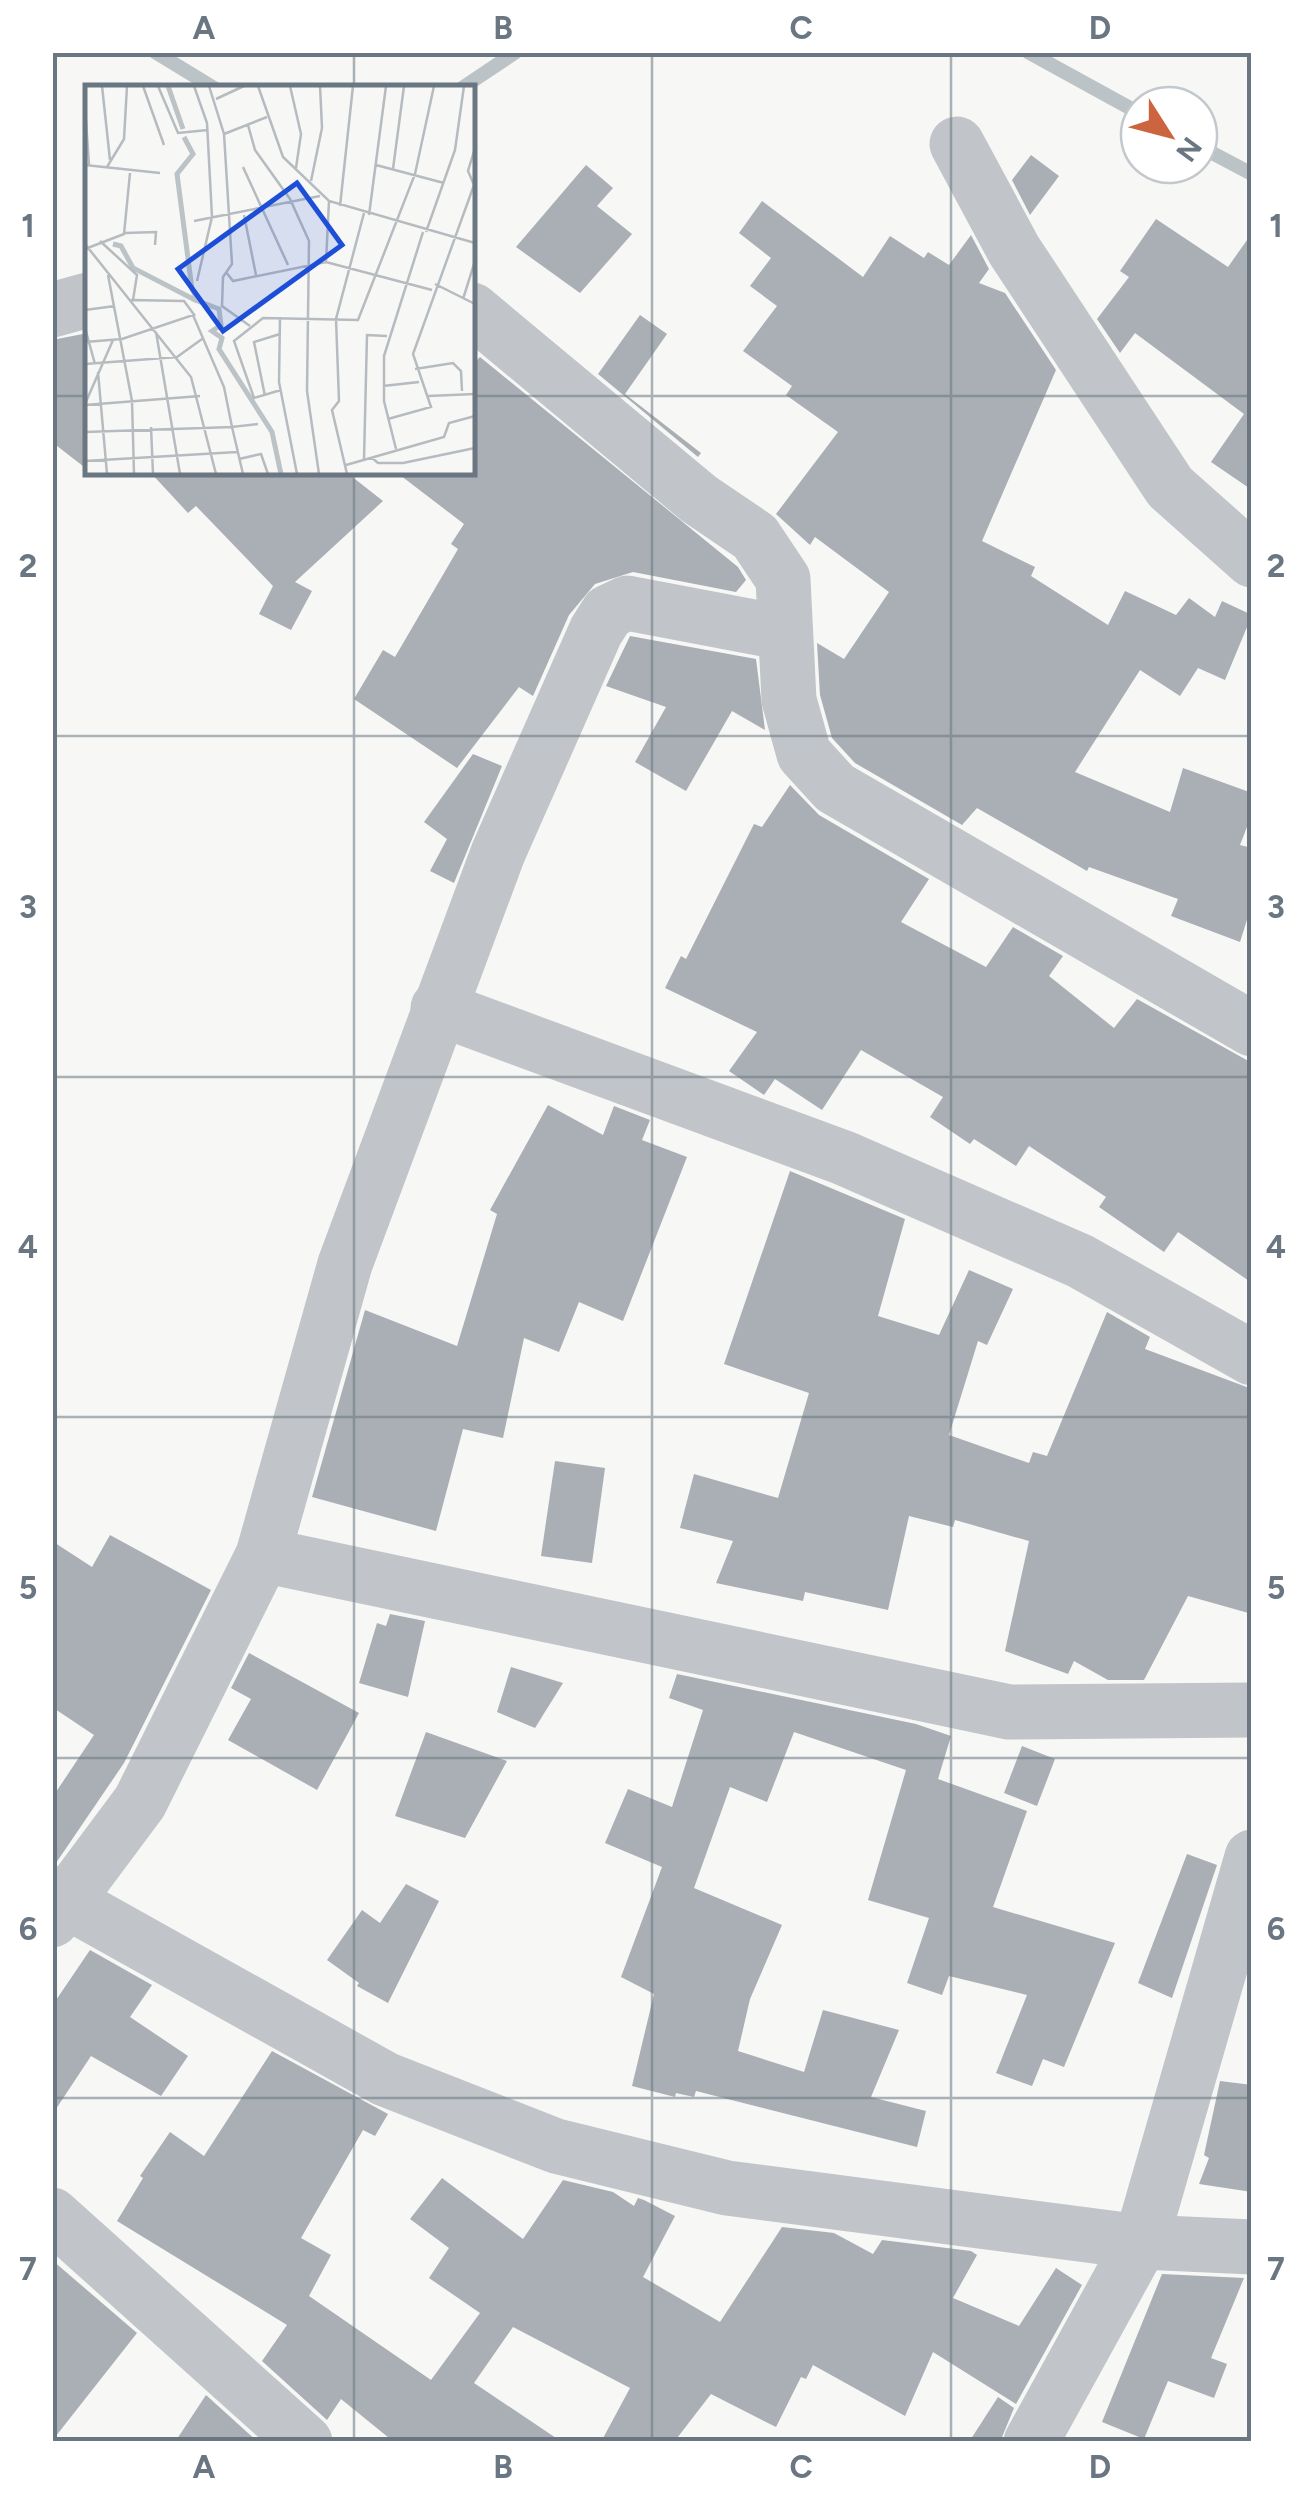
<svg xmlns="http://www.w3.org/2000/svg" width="1304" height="2494" viewBox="0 0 1304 2494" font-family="Figtree,sans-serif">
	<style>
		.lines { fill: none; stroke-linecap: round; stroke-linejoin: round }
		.stream { stroke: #bbc3c7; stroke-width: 14 }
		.building { fill: #a9afb4 }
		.minor { stroke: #c1c4c8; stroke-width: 55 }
		.grid { fill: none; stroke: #6a7682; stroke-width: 2.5; stroke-opacity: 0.55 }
		.inset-river { fill: none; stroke: #bbc3c7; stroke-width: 5 }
		.inset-road { fill: none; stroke: #b6bbc0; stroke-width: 2.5 }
		.view { fill: #1d4ed8; fill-opacity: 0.15; stroke: #1d4ed8; stroke-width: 5 }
		.inset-edge { fill: none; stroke: #6a7682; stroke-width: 5 }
		.neatline { fill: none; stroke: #6a7682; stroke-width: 4 }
		.grid-label { font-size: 32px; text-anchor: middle; font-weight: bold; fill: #6a7682 }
	</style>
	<rect width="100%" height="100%" fill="#f7f7f5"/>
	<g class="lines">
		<g class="stream">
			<polyline points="155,52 214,88"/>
			<polyline points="1028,52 1139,113"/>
			<polyline points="462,88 516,52"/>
			<polyline points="1199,146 1252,174"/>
		</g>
	</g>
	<g class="building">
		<polygon points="1031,155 1059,176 1030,215 1012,180"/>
		<polygon points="586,165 613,188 597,206 632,234 580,293 516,247"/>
		<polygon points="762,201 863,277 890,236 924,258 928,252 949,265 971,235 989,269 979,283 1005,293 1056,370 982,541 1035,567 1031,576 1108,625 1125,591 1176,615 1189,598 1215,617 1222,601 1252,615 1225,680 1198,668 1180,696 1140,670 1075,772 1170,812 1183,768 1252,793 1252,814 1240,845 1252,848 1252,904 1240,942 1171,916 1178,899 1089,867 1087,871 977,808 962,825 855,763 832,738 820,695 817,643 844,659 889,592 815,537 810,545 776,514 838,432 786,395 792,386 743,351 777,306 750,286 771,258 739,233"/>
		<polygon points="1156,219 1228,267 1252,233 1252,490 1211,462 1244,414 1135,333 1120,353 1097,319 1129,277 1120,271"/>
		<polygon points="640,315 667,334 625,394 701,453 698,457 598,374"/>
		<polygon points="88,333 88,470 52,442 52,340"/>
		<polygon points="480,357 738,567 746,580 736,592 633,572 595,584 569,615 533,696 519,687 457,768 354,699 383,650 395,657 458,549 451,544 464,524 396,472 472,472 472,365"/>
		<polygon points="150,472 346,472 383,501 295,582 312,591 291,630 259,614 273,586 196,506 188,513"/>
		<polygon points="630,636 756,659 765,730 732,711 686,791 635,762 666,707 606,686"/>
		<polygon points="473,754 502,766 454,883 430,871 447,839 424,822"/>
		<polygon points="790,785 819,815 929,879 901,922 986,967 1013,927 1063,956 1049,976 1114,1028 1137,999 1252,1063 1252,1283 1178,1232 1164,1252 1099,1207 1106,1197 1029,1146 1016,1166 974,1139 970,1144 930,1117 943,1097 861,1050 822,1110 775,1079 764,1095 729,1071 757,1032 665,988 681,956 686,959 754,824 762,827"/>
		<polygon points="548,1105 603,1135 614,1106 650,1120 642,1140 687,1157 623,1321 579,1302 559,1352 524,1338 503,1438 463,1429 436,1531 312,1497 365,1310 457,1346 497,1214 490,1210"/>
		<polygon points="790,1171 905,1219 878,1316 939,1335 969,1270 1013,1289 987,1345 978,1341 949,1435 1029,1463 1033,1452 1047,1456 1107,1312 1150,1337 1145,1349 1252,1389 1252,1614 1188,1596 1144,1680 1108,1680 1074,1661 1068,1674 1005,1651 1029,1541 955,1520 953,1527 909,1516 888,1610 805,1592 803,1601 716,1583 733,1541 680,1528 694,1474 778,1498 809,1393 724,1364"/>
		<polygon points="555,1461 605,1468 592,1563 541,1556"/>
		<polygon points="110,1535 211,1590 124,1763 56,1863 52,1798 94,1735 52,1707 52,1541 92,1567"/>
		<polygon points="390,1614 425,1621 408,1697 359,1683 377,1623 386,1626"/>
		<polygon points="249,1653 359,1713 317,1790 228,1740 251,1699 231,1688"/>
		<polygon points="511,1667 563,1683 535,1728 497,1712"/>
		<polygon points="677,1674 916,1724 951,1736 938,1779 1027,1811 993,1907 1115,1943 1064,2067 1043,2059 1032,2086 996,2073 1027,1995 949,1976 942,1995 907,1983 929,1918 868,1900 906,1770 794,1732 767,1802 730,1787 694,1888 782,1925 750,1999 738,2051 804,2072 823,2010 899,2030 871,2097 926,2111 917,2147 696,2091 694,2097 676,2093 675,2097 632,2086 654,1994 621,1977 662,1867 605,1843 628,1789 672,1807 703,1710 669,1698"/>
		<polygon points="426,1732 507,1761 465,1838 395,1816"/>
		<polygon points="1022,1746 1055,1759 1037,1806 1004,1793"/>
		<polygon points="1187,1854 1217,1865 1172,1998 1138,1983"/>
		<polygon points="406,1884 439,1901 388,2003 357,1986 359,1983 327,1960 362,1910 380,1923"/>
		<polygon points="90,1950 152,1985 130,2017 188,2056 161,2096 91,2056 52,2115 52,2006"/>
		<polygon points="272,2051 388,2114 375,2136 363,2130 301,2238 331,2255 309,2296 431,2380 480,2313 429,2278 449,2248 410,2219 442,2178 523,2239 563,2180 613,2192 634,2206 638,2198 644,2200 675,2216 643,2277 720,2322 782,2227 834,2233 873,2254 882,2240 971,2251 977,2255 953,2298 1019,2326 1056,2268 1082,2285 1016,2404 933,2352 905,2416 813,2365 806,2379 801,2377 776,2427 711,2394 674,2442 601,2442 630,2388 513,2327 474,2383 562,2442 394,2442 341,2399 327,2420 262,2361 287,2325 117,2221 143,2178 140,2176 170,2132 204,2156"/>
		<polygon points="1220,2081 1252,2085 1252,2192 1199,2184 1209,2158 1204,2155"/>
		<polygon points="52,2260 137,2333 52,2441"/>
		<polygon points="1162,2274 1244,2278 1211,2358 1227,2364 1214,2398 1168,2381 1144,2439 1102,2422"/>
		<polygon points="206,2395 258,2442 175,2442"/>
		<polygon points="998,2397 1014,2408 1000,2442 969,2442"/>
	</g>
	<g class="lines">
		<g class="minor">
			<polyline points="957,144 1014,250 1170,487 1252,560"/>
			<polyline points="52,310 88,300"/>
			<polyline points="472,310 699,499 755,537 783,579 789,700 804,754 835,788 1252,1029"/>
			<polyline points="438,1008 844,1158 1080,1261 1252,1358"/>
			<polyline points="263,1555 1009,1712 1252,1710"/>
			<polyline points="52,1893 385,2079 556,2146 727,2188 1141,2242 1252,2247"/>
			<polyline points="52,1920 140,1802 263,1555 345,1264 498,853 596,631 608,612 627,603 785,633"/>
			<polyline points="52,2215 305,2442"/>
			<polyline points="1031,2442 1141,2242 1252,1857"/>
		</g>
	</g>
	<path class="grid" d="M 354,52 L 354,88M 652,52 L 652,2442M 951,52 L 951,2442M 52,396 L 88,396M 472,396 L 1252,396M 354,472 L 354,2442M 52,736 L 1252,736M 52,1077 L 1252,1077M 52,1417 L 1252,1417M 52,1758 L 1252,1758M 52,2098 L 1252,2098"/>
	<g transform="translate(85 85)">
		<rect width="390" height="390" fill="#f7f7f5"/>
		<path class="inset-river" d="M 83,1 L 98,44M 99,52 L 108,69 L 92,89 L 107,204 L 113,216 L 134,224 L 136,240 L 127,246 L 137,253 L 134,264 L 187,347 L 196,389M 28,159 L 36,161 L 48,183 L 112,216"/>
		<path class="inset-road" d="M 17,1 L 25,75M 58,1 L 79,60M 73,1 L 93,48 L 123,45M 109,1 L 122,38 L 127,132 L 112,196M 124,1 L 139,49 L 147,179 L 138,192 L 137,221 L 165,241M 173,1 L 198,72 L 244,116 L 390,158M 205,1 L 216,49 L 211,83M 131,14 L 159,1M 0,21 L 4,80M 163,40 L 170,65 L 205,114 L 224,156 L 222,306 L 234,389M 139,49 L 182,32M 0,80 L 75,88M 291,80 L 359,98M 22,82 L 39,54 L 42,1M 158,82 L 203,180M 308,84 L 319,1M 226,96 L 237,43 L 235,1M 255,121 L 268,1M 159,130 L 171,190M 284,130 L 301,1M 109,136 L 235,111M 341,147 L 370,65 L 379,1M 40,148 L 71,147 L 70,160M 15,156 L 52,190 L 48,215M 0,159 L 106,292 L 131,389M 0,164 L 39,149 L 45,88M 241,177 L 244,116M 141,187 L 148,196 L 241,177 L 347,205M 23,190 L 47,316 L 49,389M 350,199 L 390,219M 378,214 L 390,176M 46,215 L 99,216 L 110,231M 0,225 L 30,221M 195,232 L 194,297 L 212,389M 0,243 L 10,279M 71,247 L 95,389M 0,257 L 37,254 L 108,230 L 139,302 L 147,342 L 173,339M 0,279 L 92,272 L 117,254M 330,284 L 368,278 L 376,286 L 377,306M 13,287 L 22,389M 298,301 L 334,297M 196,305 L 169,313 L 149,256 L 178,233 L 273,235 L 330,89 L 349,1M 180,311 L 169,257 L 195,249M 343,311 L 390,309M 0,319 L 28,255M 0,320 L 115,311M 303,334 L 346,322 L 328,269 L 389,100 L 383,86 L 390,63M 66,342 L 68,389M 0,347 L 147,342 L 158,389M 311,364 L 299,316 L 299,271 L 338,147M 286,372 L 293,378 L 318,378 L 390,363M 154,374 L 176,369 L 183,389M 279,374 L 282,250 L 302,251M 0,376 L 152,367M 261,380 L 359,352 L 364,338 L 390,331M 262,389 L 247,325 L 254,316 L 251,234 L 279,128"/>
		<path class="view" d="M 212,98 L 257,160 L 138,246 L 93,184 Z"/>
		<rect width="390" height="390" class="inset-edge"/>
	</g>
	<rect width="1304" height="2494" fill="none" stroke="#ffffff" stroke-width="110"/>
	<g transform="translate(1169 135) rotate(126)"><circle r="48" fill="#ffffff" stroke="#c3c8cd" stroke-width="2.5"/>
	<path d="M0-8L18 38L0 25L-18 38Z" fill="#cc6440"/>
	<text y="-15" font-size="28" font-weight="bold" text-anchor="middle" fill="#6a7682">N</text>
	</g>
	<rect x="55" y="55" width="1194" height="2384" class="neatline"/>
	<g class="grid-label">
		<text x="204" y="39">A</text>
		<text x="503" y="39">B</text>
		<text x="801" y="39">C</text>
		<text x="1100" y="39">D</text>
		<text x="28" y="237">1</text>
		<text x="1276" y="237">1</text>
		<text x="28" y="577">2</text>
		<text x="1276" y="577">2</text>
		<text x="28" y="918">3</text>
		<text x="1276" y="918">3</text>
		<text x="28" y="1258">4</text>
		<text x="1276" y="1258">4</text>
		<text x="28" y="1599">5</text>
		<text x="1276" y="1599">5</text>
		<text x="28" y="1940">6</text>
		<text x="1276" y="1940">6</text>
		<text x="28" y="2280">7</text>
		<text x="1276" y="2280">7</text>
		<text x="204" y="2478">A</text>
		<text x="503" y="2478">B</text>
		<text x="801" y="2478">C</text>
		<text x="1100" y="2478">D</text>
	</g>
</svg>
